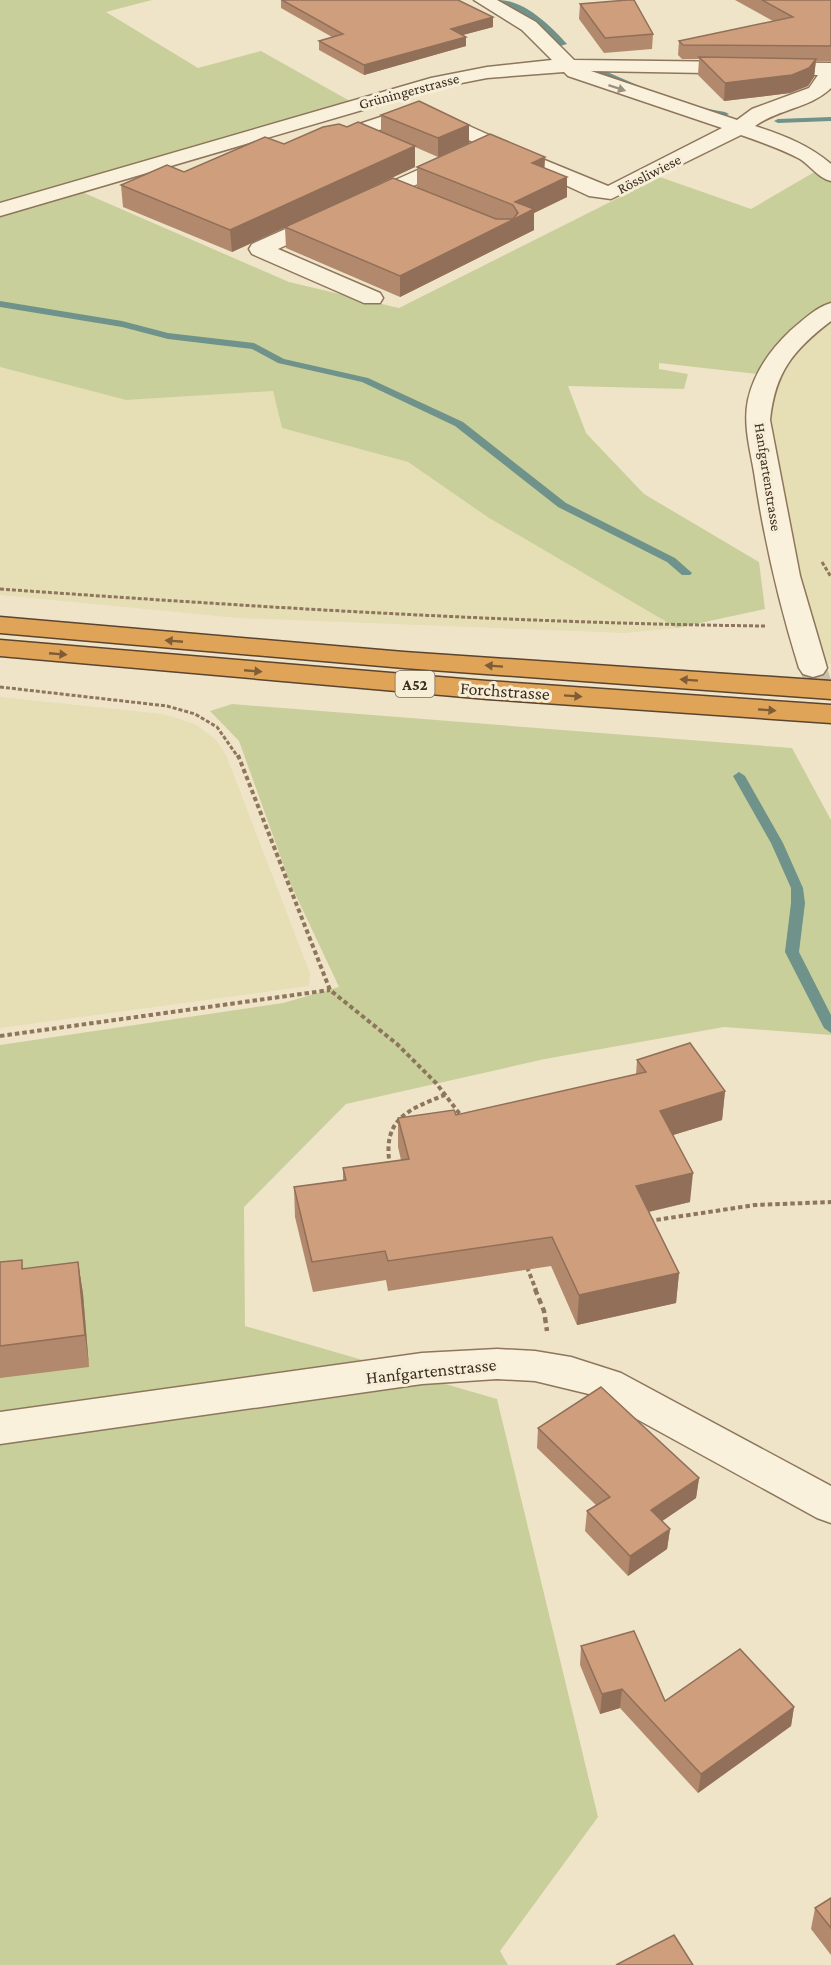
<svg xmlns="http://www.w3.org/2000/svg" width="831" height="1965" viewBox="0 0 831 1965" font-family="'Crimson Pro',serif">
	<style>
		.farmland { fill: #e6deb5 }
		.green { fill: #c9cf9b }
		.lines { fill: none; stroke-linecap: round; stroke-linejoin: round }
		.stream { fill: #6f938a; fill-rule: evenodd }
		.minor-tunnel { stroke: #ccc0a6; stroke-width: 26; stroke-dasharray: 26 14; stroke-linecap: butt }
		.minor-casing { stroke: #8d765c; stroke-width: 3 }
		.highway-casing { stroke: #5b4430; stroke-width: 3 }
		.path-far2 { stroke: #8d765c; stroke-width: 3; stroke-dasharray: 4 2; stroke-linecap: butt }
		.path-far1 { stroke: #8d765c; stroke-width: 4; stroke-dasharray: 4.5 3; stroke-linecap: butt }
		.path { stroke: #8d765c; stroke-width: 4.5; stroke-dasharray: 6 4; stroke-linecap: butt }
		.minor { fill: #faf1dc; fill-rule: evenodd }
		.highway { fill: #e0a458; fill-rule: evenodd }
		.wall { fill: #b2896c }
		.shaded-wall { fill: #916f58 }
		.building { fill: #cf9f7d; stroke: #916f58; stroke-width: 1.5 }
		.oneway { fill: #9c907e }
		.oneway2 { fill: #7e5d36 }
		.labels { text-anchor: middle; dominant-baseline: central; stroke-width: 6; stroke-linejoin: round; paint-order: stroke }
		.far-street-label { font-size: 15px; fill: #3d2e20; stroke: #f7eed8 }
		.shield { fill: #f7eed8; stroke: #756857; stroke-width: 1.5 }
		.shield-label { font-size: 16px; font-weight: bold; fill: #3d2e20 }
		.street-label { font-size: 18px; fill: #3d2e20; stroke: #f7eed8 }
	</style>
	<rect width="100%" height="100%" fill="#f0e4c8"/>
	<g class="farmland">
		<polygon points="816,321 831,323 831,664 825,663 775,533 759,404"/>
		<polygon points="0,367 126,400 273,391 282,428 408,462 489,518 677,628 625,633 238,618 0,595"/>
		<polygon points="0,697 163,714 195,724 216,740 226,755 310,973 309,986 0,1028"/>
	</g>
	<g class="green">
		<polygon points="0,0 152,0 106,12 198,68 261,51 357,105 75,189 289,282 399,308 660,177 751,209 823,167 831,175 831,310 766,375 659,363 659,369 688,374 684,389 568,386 586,433 644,494 759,562 765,609 677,628 489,518 408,462 282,428 273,391 126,400 0,367"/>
		<polygon points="232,704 792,748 831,820 831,1035 724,1027 545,1059 346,1104 244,1207 245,1326 497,1399 598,1817 500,1951 508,1965 0,1965 0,1045 283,1003 339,987 290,883 239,741 210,711"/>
	</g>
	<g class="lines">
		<g class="stream">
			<path d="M 499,0 C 524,0 551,26 567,44 L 560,46 L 526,16 Z"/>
			<polygon points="599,71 605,71 644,88 637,90 599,75"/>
			<polygon points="692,106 725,112 729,114 725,116 695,110 692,110"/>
			<polygon points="831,117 831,121 778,123 774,121 778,119"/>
			<polygon points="0,301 122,321 168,333 254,343 284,359 368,378 463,422 566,503 675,558 692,573 690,575 682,575 667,562 558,507 455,426 362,382 278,363 252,349 168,339 122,327 0,307"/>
			<polygon points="739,772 745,776 783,843 803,888 805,903 799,952 831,1015 831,1033 824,1028 785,952 791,903 791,888 771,843 733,776"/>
		</g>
		<polyline class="minor-tunnel" points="813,668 831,717"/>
		<defs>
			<g id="minor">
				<path d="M 474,0 L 497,0 L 536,22 L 574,60 L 831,63 L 831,88 C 811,108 778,109 755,126 C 783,135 809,145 831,164 L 831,181 C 818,178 811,166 800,159 C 781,149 761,142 741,135 L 611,199 L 589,196 L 419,117 L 373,132 L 388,139 L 391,143 L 388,147 L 374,147 L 347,136 L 344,132 L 347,128 L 420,104 L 498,139 L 501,142 L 608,186 L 722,128 L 568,76 L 564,72 L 487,78 L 441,87 L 0,216 L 0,203 L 431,78 L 487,67 L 552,60 L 522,30 ZM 591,71 L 818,75 L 809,88 L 752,109 L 737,120 Z"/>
				<polygon points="458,152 465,154 468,158 465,162 278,249 380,293 383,298 380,303 364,303 252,254 249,249 252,244"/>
				<path d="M 831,303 L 831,321 C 793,350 775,372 770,420 L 800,576 L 827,668 L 823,674 L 813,677 L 803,674 L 799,668 C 779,604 764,539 754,472 C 750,449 743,424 748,400 C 754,373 770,350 790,331 C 802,321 816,307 831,303 Z"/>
				<polygon points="497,1349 535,1351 571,1357 621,1373 831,1486 831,1523 817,1518 593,1395 535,1381 497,1379 422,1384 0,1444 0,1412 422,1353"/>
			</g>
			<g id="highway">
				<polygon points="0,617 404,652 831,681 831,699 404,668 0,633"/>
				<polygon points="0,640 487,681 831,705 831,723 487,699 0,656"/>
			</g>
		</defs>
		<use href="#minor" class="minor-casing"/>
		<use href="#highway" class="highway-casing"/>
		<g class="path-far2">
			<polyline points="822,562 831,577"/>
			<path d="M 0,589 C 255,607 510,623 765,626"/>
			<polyline points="0,687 167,706 195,714 217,727 238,757"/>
		</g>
		<g class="path-far1">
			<polyline points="238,755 330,990 397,1044 436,1083 462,1117"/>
			<polyline points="0,1036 330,990"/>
			<path d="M 390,1166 C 382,1120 406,1110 445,1095"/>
			<polyline points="649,1221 755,1205 831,1202"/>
			<polyline points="527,1267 536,1290"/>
		</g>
		<polyline class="path" points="535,1289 544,1311 547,1331"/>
		<use href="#minor" class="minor"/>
		<use href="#highway" class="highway"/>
	</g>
	<g class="wall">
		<polygon points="281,0 458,0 493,17 493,27 463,35 466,46 364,75 319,50 319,41 332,37 281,8"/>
		<polygon points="735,0 831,0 831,61 816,61 814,77 808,86 790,93 724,101 698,75 699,59 682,59 678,55 679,41 773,21"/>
		<polygon points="580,4 653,34 652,49 604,53 579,19"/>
		<polygon points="381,115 469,143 438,157 415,147 415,167 349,198 417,188 417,167 545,157 544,168 567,177 567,197 534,213 534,230 400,297 286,248 285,228 232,252 123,207 121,185 184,172 347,127 381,132"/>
		<polygon points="637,1060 725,1091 722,1120 673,1135 690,1202 649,1212 679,1273 676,1303 577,1325 551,1266 388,1291 386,1280 313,1292 295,1217 294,1187 343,1180 343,1168 401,1160 398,1147 398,1118 456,1115 636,1075"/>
		<polygon points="22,1260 23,1269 78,1262 83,1294 89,1367 0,1378 0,1262"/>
		<polygon points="538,1428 699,1478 696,1498 662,1521 670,1529 667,1549 628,1576 585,1531 587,1511 596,1505 537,1448"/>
		<polygon points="581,1646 665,1701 794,1707 791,1726 698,1793 620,1708 600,1714 580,1665"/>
		<polygon points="831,1898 831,1955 811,1929 815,1908"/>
	</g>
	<g class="shaded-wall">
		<polygon points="493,17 493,27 451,38 451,29"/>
		<polygon points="466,37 466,46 364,75 364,65"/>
		<polygon points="816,59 814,77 808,86 790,93 724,101 725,83"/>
		<polygon points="469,125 469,143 438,157 438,138"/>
		<polygon points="415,146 415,167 232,252 230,230"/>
		<polygon points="545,157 544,178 532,163"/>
		<polygon points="567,177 567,197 534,213 534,230 400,297 400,276 517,218 515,202"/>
		<polygon points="725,1091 722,1120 657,1140 660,1111"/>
		<polygon points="693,1173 690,1202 634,1215 636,1186"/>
		<polygon points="78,1262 83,1294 89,1367 85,1335"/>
		<polygon points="679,1273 676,1303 577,1325 579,1295"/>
		<polygon points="699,1478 696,1498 649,1530 651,1510"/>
		<polygon points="670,1529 667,1549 628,1576 630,1556"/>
		<polygon points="622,1689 620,1708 600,1714 602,1694"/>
		<polygon points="794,1707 791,1726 698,1793 701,1774"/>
	</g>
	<g class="building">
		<polygon points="282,0 458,0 493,17 451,29 466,37 364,65 319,41 343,34"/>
		<polygon points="627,0 634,0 653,34 605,38 580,4"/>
		<polygon points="762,0 831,0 831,46 683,45 679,41 793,17"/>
		<polygon points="699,57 816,59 809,68 792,75 725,83"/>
		<polygon points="419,101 469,125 438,138 381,115"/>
		<polygon points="358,122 415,146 230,230 121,185 167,165 184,172 265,137 284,144 323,127 339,124 347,127"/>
		<polygon points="490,134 545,157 532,163 567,177 515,202 534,209 400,276 285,227 393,178 496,219 513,219 518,213 513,205 417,167"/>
		<polygon points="690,1043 725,1091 660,1111 693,1173 636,1186 679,1273 579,1295 552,1237 388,1261 385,1251 312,1262 294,1187 346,1180 343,1168 409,1159 398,1118 454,1110 456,1115 646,1072 637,1060"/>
		<polygon points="22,1260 22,1269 78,1262 85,1335 0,1346 0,1262"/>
		<polygon points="601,1387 699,1478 651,1510 670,1529 630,1556 587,1511 610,1497 538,1428"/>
		<polygon points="634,1631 665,1701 740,1649 794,1707 701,1774 622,1689 602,1694 581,1646"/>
		<polygon points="831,1898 831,1928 815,1908"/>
		<polygon points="674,1935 693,1965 616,1965"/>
	</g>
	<defs><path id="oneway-solid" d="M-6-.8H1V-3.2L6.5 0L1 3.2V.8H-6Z" transform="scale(1.5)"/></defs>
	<use class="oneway" href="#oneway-solid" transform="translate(617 88) rotate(18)"/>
	<g class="oneway2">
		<use href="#oneway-solid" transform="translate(174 641) rotate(-175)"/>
		<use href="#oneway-solid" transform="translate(58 654) rotate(5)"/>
		<use href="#oneway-solid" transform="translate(494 666) rotate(-176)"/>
		<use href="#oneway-solid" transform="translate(253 671) rotate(5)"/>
		<use href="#oneway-solid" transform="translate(689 680) rotate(-176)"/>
		<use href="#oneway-solid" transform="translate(573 696) rotate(4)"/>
		<use href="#oneway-solid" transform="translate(767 710) rotate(4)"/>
	</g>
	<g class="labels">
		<g class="far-street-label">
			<text transform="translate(409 91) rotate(-15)">Grüningerstrasse</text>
			<text transform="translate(649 174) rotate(-27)">Rössliwiese</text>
			<text transform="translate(768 477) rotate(81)">Hanfgartenstrasse</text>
		</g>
		<rect class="shield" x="395.5" y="671" width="39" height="26" rx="4.5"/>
		<g class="shield-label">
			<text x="415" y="684">A52</text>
		</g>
		<g class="street-label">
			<text transform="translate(505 691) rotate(4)">Forchstrasse</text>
			<text transform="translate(431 1371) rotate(-6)">Hanfgartenstrasse</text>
		</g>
	</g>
</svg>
